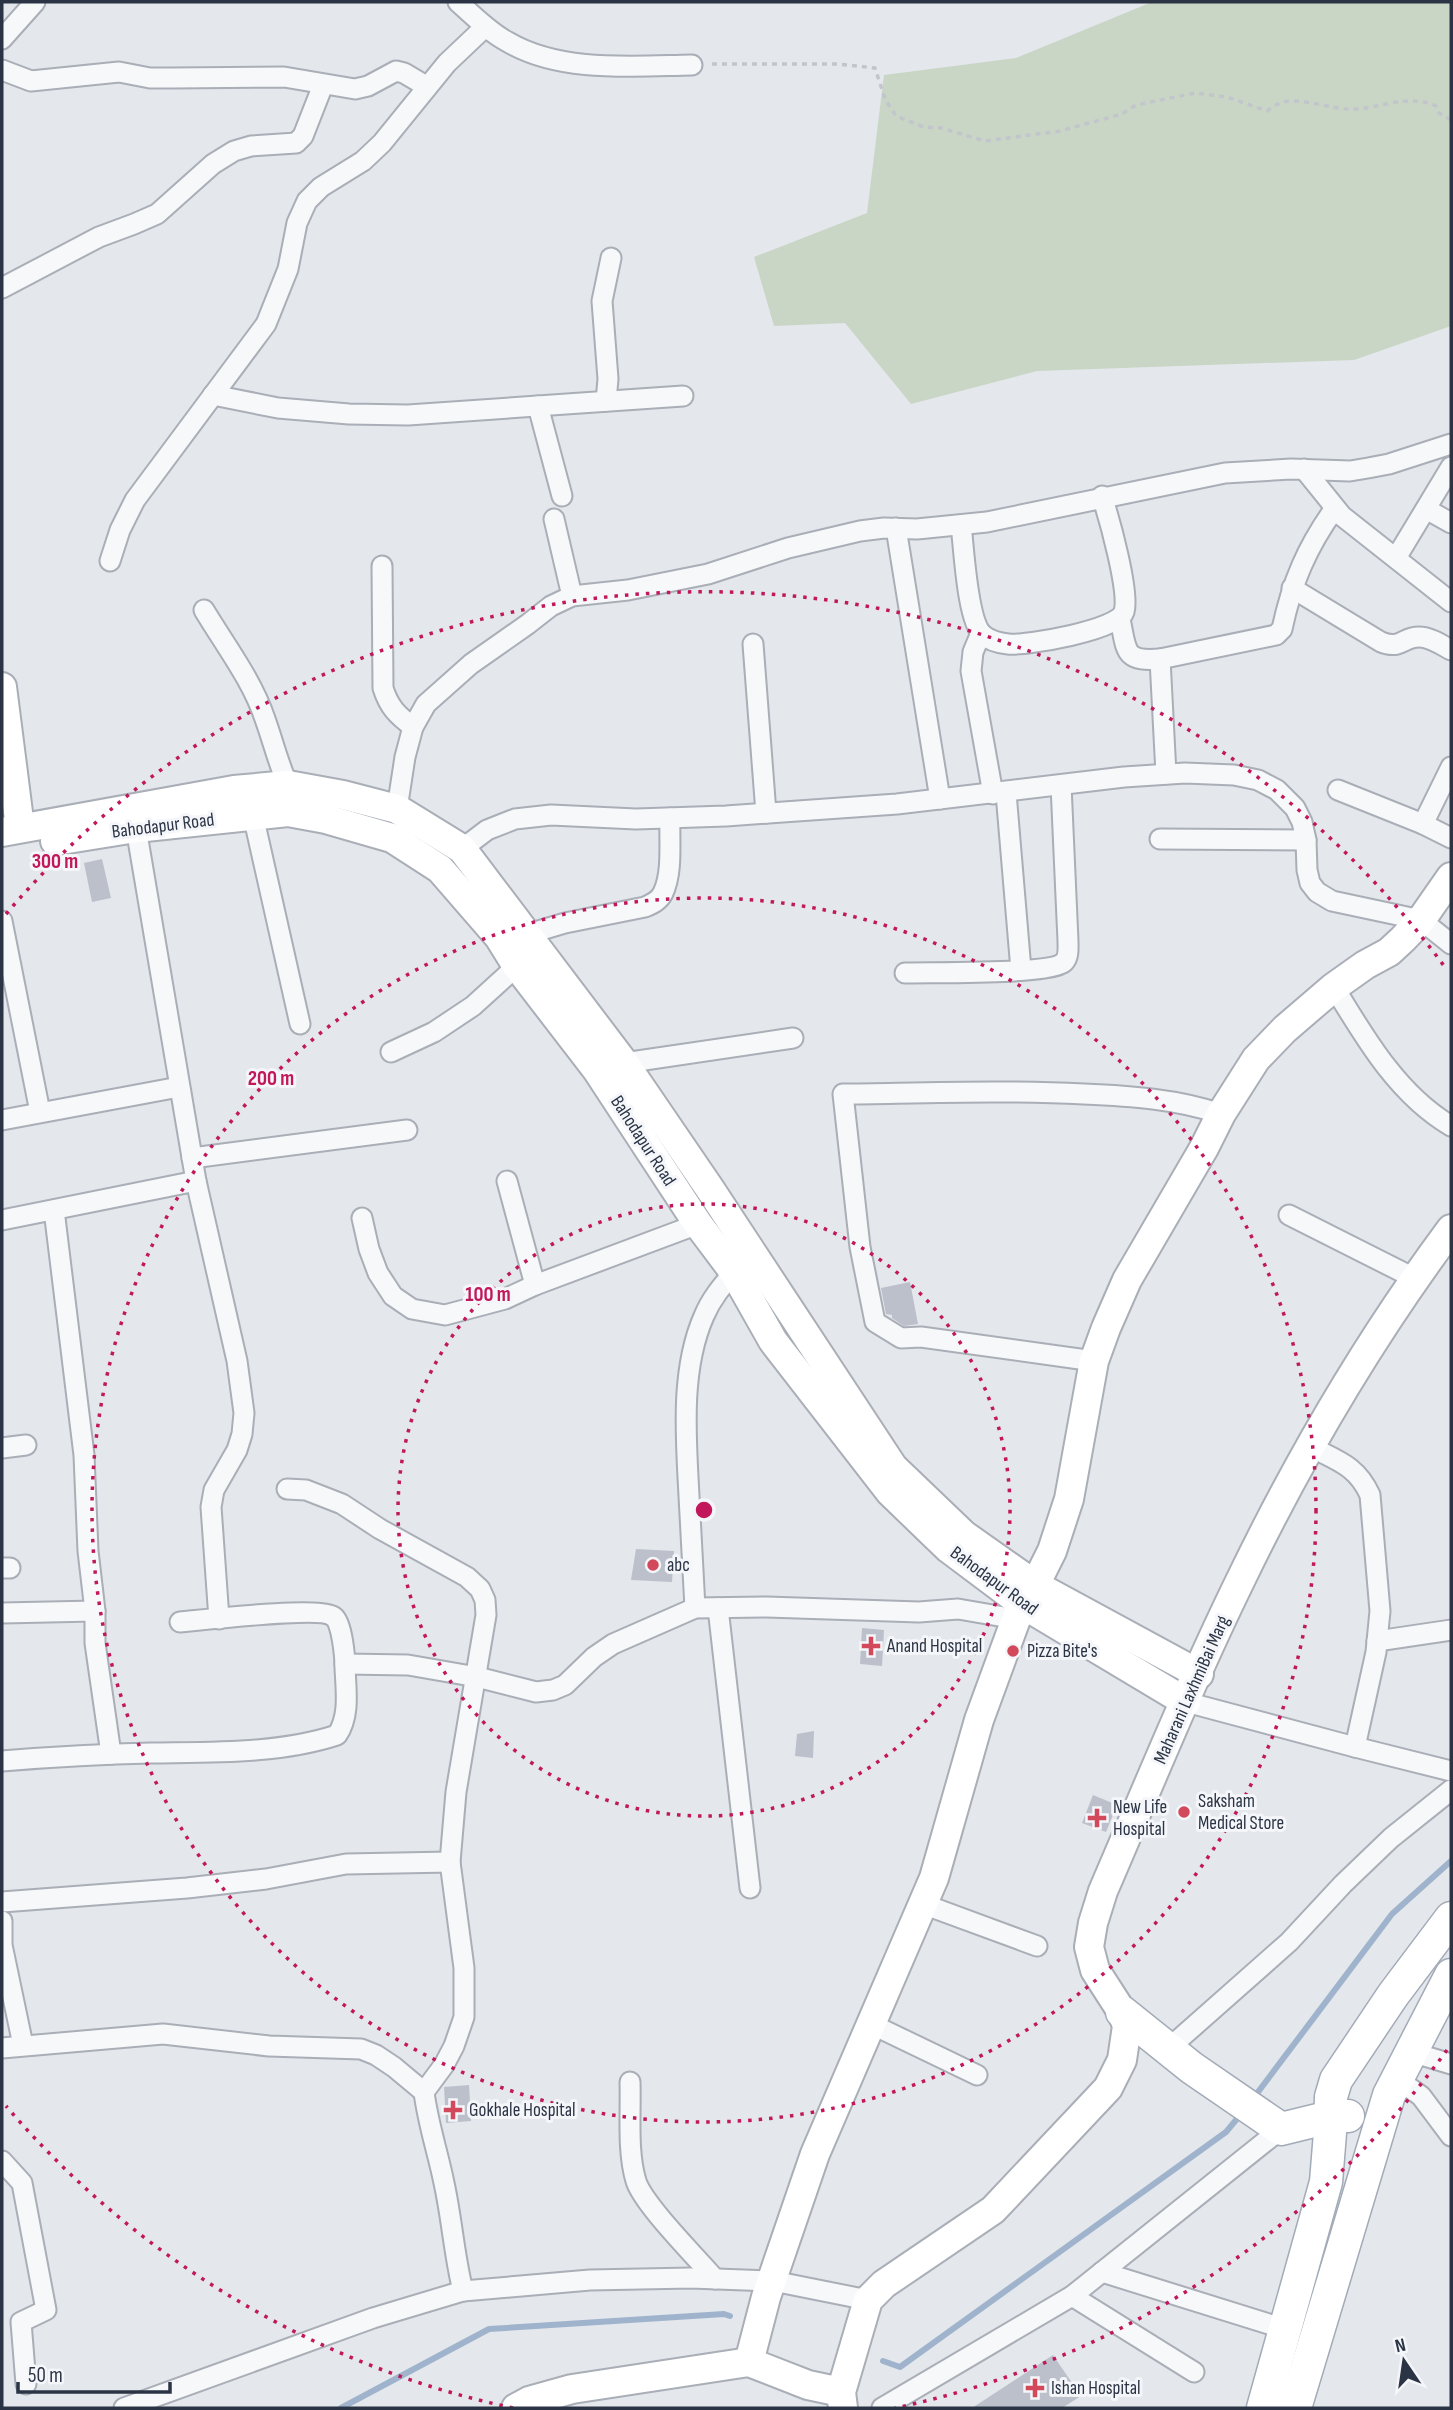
<svg xmlns="http://www.w3.org/2000/svg" width="1453" height="2410" viewBox="0 0 1453 2410" font-family="'Sofia Sans Condensed',sans-serif">
	<style>
		.green { fill: #c9d6c5 }
		.lines { fill: none; stroke-linecap: round; stroke-linejoin: round }
		.stream { stroke: #9fb4cc; stroke-width: 6 }
		.building { fill: #bbc0ca }
		.street-casing { stroke: #a9aeb7; stroke-width: 23 }
		.secondary-casing { stroke: #a9aeb7; stroke-width: 32 }
		.primary-casing { stroke: #a3abb8; stroke-width: 35 }
		.path { stroke: #c2c5cb; stroke-width: 3.5; stroke-dasharray: 5 5; stroke-linecap: butt }
		.street { stroke: #f7f8fa; stroke-width: 19 }
		.secondary { stroke: #fff; stroke-width: 28 }
		.primary { stroke: #fff; stroke-width: 32 }
		.ring { fill: none; stroke: #c2185b; stroke-width: 3.5; stroke-dasharray: 3.5 7 }
		.poi-dot { fill: #d1495b; stroke: #f4f6f9; stroke-width: 2.5 }
		.labels { text-anchor: middle; dominant-baseline: central; stroke-width: 6; stroke-linejoin: round; paint-order: stroke }
		.street-label { font-size: 19px; fill: #2b3445; stroke: #f4f6f9 }
		.poi-label { font-size: 19px; fill: #2b3445; stroke: #f4f6f9; text-anchor: start }
		.centre { fill: #c2185b; stroke: #f4f6f9; stroke-width: 3.5 }
		.ring-label { font-size: 21px; text-anchor: middle; font-weight: bold; fill: #c2185b; stroke: #f4f6f9; stroke-width: 6; stroke-linejoin: round; paint-order: stroke }
	</style>
	<rect width="100%" height="100%" fill="#e4e7ec"/>
	<polygon class="green" points="1152,2 1451,2 1451,326 1354,360 1037,371 911,404 845,323 774,326 754,257 867,213 884,75 1016,58"/>
	<g class="lines">
		<g class="stream">
			<polyline points="1252,2100 1392,1914 1451,1861"/>
			<polyline points="883,2361 900,2367 1226,2132 1241,2114"/>
			<polyline points="341,2408 489,2329 724,2314 730,2316"/>
		</g>
	</g>
	<g class="building">
		<polygon points="102,859 111,898 92,902 84,863"/>
		<polygon points="910,1282 918,1324 904,1326 892,1318 892,1315 886,1314 881,1288"/>
		<polygon points="636,1549 674,1551 672,1582 631,1580"/>
		<polygon points="862,1628 884,1630 882,1666 860,1664"/>
		<polygon points="814,1731 813,1758 795,1756 797,1734"/>
		<polygon points="1093,1795 1117,1805 1106,1832 1082,1823"/>
		<polygon points="469,2085 471,2121 446,2123 444,2087"/>
		<polygon points="1053,2355 1081,2396 1062,2408 972,2408"/>
	</g>
	<g class="lines">
		<defs>
			<g id="street">
				<path d="M 458,2 C 474,16 489,32 508,42 C 561,73 633,66 692,65"/>
				<polyline points="2,39 35,2"/>
				<polyline points="2,70 31,81 119,72 150,78 173,78 284,77 355,89 368,86 396,71 404,73 426,86"/>
				<polyline points="2,288 99,237 134,224 157,214 213,164 234,151 251,146 296,143 303,136 323,85"/>
				<polyline points="213,395 278,408 349,414 408,415 683,396"/>
				<polyline points="606,401 608,379 602,301 611,258"/>
				<polyline points="538,406 562,496"/>
				<polyline points="1304,469 1342,516 1451,602"/>
				<polyline points="1426,509 1451,523"/>
				<polyline points="554,519 572,596"/>
				<path d="M 961,525 C 964,548 967,621 983,635 C 990,641 999,643 1008,644 C 1026,646 1119,630 1124,612 C 1130,592 1109,518 1102,496"/>
				<polyline points="896,528 940,799"/>
				<polyline points="1396,558 1451,467"/>
				<polyline points="110,561 120,530 135,500 266,324 288,269 297,223 307,201 321,187 363,161 382,143 447,63 485,27"/>
				<path d="M 382,566 L 383,688 C 389,707 397,715 413,727"/>
				<path d="M 1292,588 L 1381,642 C 1401,650 1402,637 1419,637 C 1430,637 1442,645 1451,650"/>
				<path d="M 204,610 C 225,645 252,680 265,719 C 273,741 278,763 288,785"/>
				<path d="M 1120,619 C 1127,651 1123,662 1160,659 L 1276,635 L 1282,629 C 1292,582 1307,547 1335,508"/>
				<polyline points="981,633 973,652 971,671 993,794"/>
				<polyline points="753,644 766,813"/>
				<polyline points="1160,659 1166,774"/>
				<polyline points="1338,790 1423,824 1451,838"/>
				<polyline points="1006,793 1021,970"/>
				<polyline points="397,809 405,757 413,727 426,704 471,664 528,624 551,606 572,596 628,590 708,574 788,548 860,531 884,528 917,529 987,522 1225,473 1291,469 1350,471 1368,468 1389,464 1451,444"/>
				<polyline points="253,815 300,1024"/>
				<polyline points="1423,824 1451,767"/>
				<polyline points="136,828 196,1181 237,1361 244,1413 242,1434 237,1450 214,1490 211,1507 219,1619"/>
				<polyline points="1160,839 1306,840"/>
				<polyline points="462,849 487,830 515,819 551,815 636,819 726,816 897,804 1124,777 1185,773 1234,775 1258,780 1277,790 1295,808 1302,822 1306,840 1307,870 1310,883 1317,892 1332,901 1421,920 1451,944"/>
				<polyline points="2,921 40,1112"/>
				<path d="M 528,934 L 565,923 L 645,907 C 652,904 659,901 663,893 C 673,872 669,841 670,818"/>
				<path d="M 905,973 C 930,972 1051,975 1064,962 C 1069,957 1068,948 1068,941 L 1061,785"/>
				<path d="M 1334,987 C 1365,1038 1398,1095 1451,1126"/>
				<polyline points="391,1052 434,1032 473,1006 517,966"/>
				<polyline points="624,1063 793,1038"/>
				<polyline points="2,1120 179,1087"/>
				<polyline points="192,1158 407,1130"/>
				<polyline points="507,1181 535,1285"/>
				<polyline points="54,1210 84,1455 88,1551 95,1611 95,1643 111,1754"/>
				<polyline points="1289,1215 1414,1278"/>
				<polyline points="362,1218 369,1249 378,1273 393,1296 412,1309 445,1315 505,1299 535,1285 698,1224"/>
				<polyline points="2,1220 196,1181"/>
				<path d="M 1094,1361 L 921,1337 L 901,1338 L 875,1322 L 860,1247 L 843,1094 C 924,1093 1004,1090 1084,1094 C 1130,1096 1177,1099 1221,1114"/>
				<path d="M 1311,1447 C 1338,1461 1357,1466 1370,1495 L 1380,1611 L 1376,1652 L 1355,1747"/>
				<polyline points="2,1448 26,1445"/>
				<path d="M 287,1489 L 306,1490 L 342,1504 L 380,1529 L 467,1577 L 480,1589 L 485,1600 L 486,1615 L 456,1792 L 450,1862 L 464,1968 L 464,2017 L 454,2046 L 444,2065 L 424,2092 C 428,2124 438,2153 444,2183 C 452,2219 454,2255 463,2291"/>
				<polyline points="2,1568 10,1568"/>
				<path d="M 695,1608 C 693,1571 691,1533 689,1496 C 686,1438 680,1370 704,1316 C 711,1299 722,1286 734,1272"/>
				<polyline points="718,1608 750,1888"/>
				<polyline points="2,1613 95,1611"/>
				<polyline points="1377,1641 1451,1630"/>
				<polyline points="345,1664 408,1665 477,1677 536,1692 553,1690 565,1685 594,1657 613,1644 695,1608 767,1607 919,1612 958,1609 1016,1619"/>
				<polyline points="1186,1702 1355,1747 1451,1771"/>
				<path d="M 2,1761 C 51,1757 102,1754 151,1753 C 212,1752 279,1754 337,1735 C 350,1716 346,1691 345,1668 C 345,1657 342,1623 334,1617 C 321,1606 203,1620 180,1622"/>
				<polyline points="2,1902 187,1888 266,1879 346,1864 450,1862"/>
				<polyline points="923,1904 1037,1946"/>
				<polyline points="2,1921 2,1945 23,2045"/>
				<polyline points="871,2024 977,2075"/>
				<polyline points="2,2048 163,2034 269,2046 361,2049 376,2055 394,2067 424,2092"/>
				<polyline points="1168,2049 1289,1942 1343,1884 1391,1838 1451,1790"/>
				<polyline points="1411,2052 1451,2064"/>
				<polyline points="1397,2079 1421,2096 1451,2136"/>
				<path d="M 630,2082 C 631,2114 627,2151 636,2181 C 643,2204 697,2258 715,2279"/>
				<polyline points="2,2161 22,2183 46,2310 21,2322 26,2384"/>
				<polyline points="1102,2272 1285,2329"/>
				<polyline points="1072,2296 1194,2372"/>
				<polyline points="124,2408 373,2318 463,2291 590,2280 691,2278 773,2281 868,2300"/>
				<polyline points="882,2408 1072,2296 1281,2129"/>
			</g>
			<g id="secondary">
				<polyline points="2,687 20,828"/>
				<polyline points="2,832 234,790 288,785 343,795 397,809 462,849 624,1063 710,1189 893,1467 964,1535 1035,1585 1199,1674"/>
				<polyline points="55,841 136,828 288,812 326,819 392,838 440,869 499,937 517,966 597,1070 698,1224 734,1272 773,1341 890,1492 948,1548 1024,1605 1186,1702"/>
				<polyline points="1035,1585 1052,1551 1069,1499 1094,1361 1106,1328 1127,1280 1204,1148 1221,1114 1256,1059 1285,1029 1334,987 1365,965 1389,952 1403,939 1421,920 1451,877"/>
				<polyline points="749,2362 766,2297 815,2154 934,1878 979,1720 1016,1619 1024,1605"/>
				<polyline points="516,2408 529,2401 572,2389 749,2362 808,2385 841,2392"/>
				<path d="M 843,2408 L 841,2392 L 868,2300 L 884,2284 L 993,2210 L 1108,2088 L 1122,2060 L 1127,2026 L 1122,2012 L 1095,1970 L 1089,1947 L 1093,1923 L 1103,1891 C 1148,1787 1191,1681 1241,1579 C 1300,1457 1370,1338 1451,1229"/>
			</g>
			<g id="primary">
				<polyline points="1122,2012 1192,2068 1281,2129 1330,2117 1348,2116"/>
				<polyline points="1263,2408 1326,2182 1330,2133 1331,2097 1336,2080 1393,1995 1451,1918"/>
				<polyline points="1295,2408 1389,2095 1451,1975"/>
			</g>
		</defs>
		<use href="#street" class="street-casing"/>
		<use href="#secondary" class="secondary-casing"/>
		<use href="#primary" class="primary-casing"/>
		<path class="path" d="M 712,64 L 838,64 L 875,68 L 885,99 L 896,116 L 924,127 L 941,128 L 985,141 L 1060,131 L 1122,114 L 1136,105 L 1195,93 L 1227,97 L 1267,111 C 1275,105 1282,101 1292,101 C 1311,101 1333,109 1351,109 C 1380,109 1408,93 1436,106 L 1439,113 L 1451,120"/>
		<use href="#street" class="street"/>
		<use href="#secondary" class="secondary"/>
		<use href="#primary" class="primary"/>
	</g>
	<g class="ring">
		<circle cx="704" cy="1510" r="306"/>
		<circle cx="704" cy="1510" r="612"/>
		<path d="M1447 2050A918 918 0 0 1 895 2408M513 2408A918 918 0 0 1 6 2106M6 914A918 918 0 0 1 1447 970"/>
	</g>
	<g class="poi-dot">
		<circle cx="653" cy="1565" r="7"/>
		<path d="M867.5 1635.5h7v7h7v7h-7v7h-7v-7h-7v-7h7z"/>
		<circle cx="1013" cy="1651" r="7"/>
		<circle cx="1184" cy="1812" r="7"/>
		<path d="M1093.5 1807.5h7v7h7v7h-7v7h-7v-7h-7v-7h7z"/>
		<path d="M449.5 2099.5h7v7h7v7h-7v7h-7v-7h-7v-7h7z"/>
		<path d="M1031.5 2377.5h7v7h7v7h-7v7h-7v-7h-7v-7h7z"/>
	</g>
	<g class="labels">
		<g class="street-label">
			<text transform="translate(163 826) rotate(-7)">Bahodapur Road</text>
			<text transform="translate(643 1141) rotate(57)">Bahodapur Road</text>
			<text transform="translate(994 1581) rotate(36)">Bahodapur Road</text>
			<text transform="translate(1192 1690) rotate(-66)">Maharani LaxhmiBai Marg</text>
		</g>
		<g class="poi-label">
			<text x="667" y="1565">abc</text>
			<text x="887" y="1646">Anand Hospital</text>
			<text x="1027" y="1651">Pizza Bite's</text>
			<text x="1198" y="1801">Saksham<tspan x="1198" dy="22">Medical Store</tspan></text>
			<text x="1113" y="1807">New Life<tspan x="1113" dy="22">Hospital</tspan></text>
			<text x="469" y="2110">Gokhale Hospital</text>
			<text x="1051" y="2388">Ishan Hospital</text>
		</g>
	</g>
	<circle cx="704" cy="1510" r="10" class="centre"/>
	<g class="ring-label">
		<text x="55" y="868">300 m</text>
		<text x="271" y="1085">200 m</text>
		<text x="488" y="1301">100 m</text>
	</g>
	<rect width="1453" height="2410" fill="none" stroke="#2b3445" stroke-width="7"/>
	<g transform="translate(1404 2361) rotate(347)" stroke="#f4f6f9" stroke-width="5" paint-order="stroke">
	<path d="M0-5L12 26L0 18L-12 26Z" fill="#2b3445"/>
	<text y="-10" font-size="19" font-weight="bold" text-anchor="middle" fill="#2b3445">N</text>
	</g>
	<path d="M18 2382v10h152v-10" fill="none" stroke="#2b3445" stroke-width="3.5"/>
	<text x="28" y="2382" font-size="21" fill="#2b3445" stroke="#f4f6f9" stroke-width="5" paint-order="stroke">50 m</text>
</svg>
